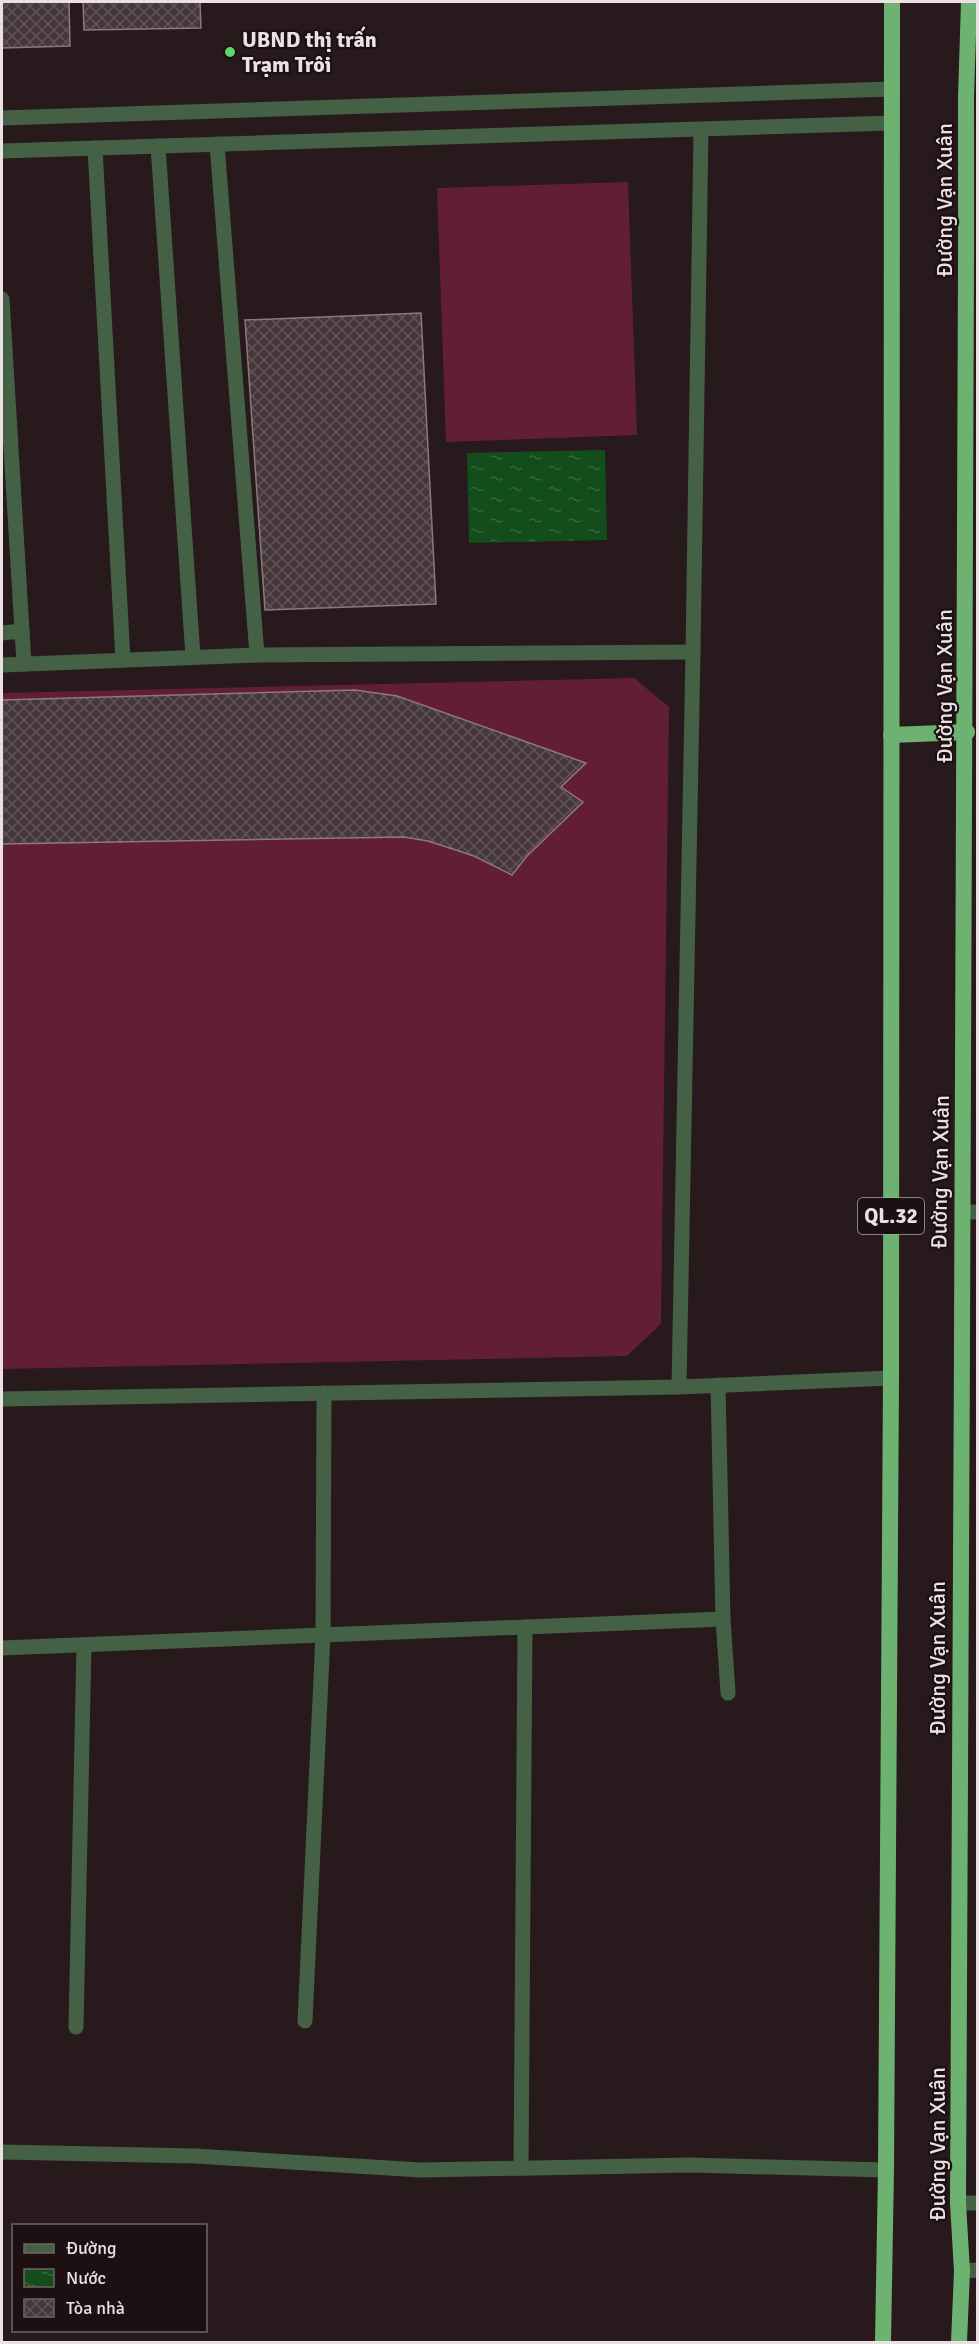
<svg xmlns="http://www.w3.org/2000/svg" width="979" height="2344" viewBox="0 0 979 2344" font-family="Signika,sans-serif">
	<style>
		.grass { fill: #621e36 }
		.water { fill: url(#water-ripples) }
		.building { fill: url(#building-cross-hatch); stroke: #8b797d; stroke-width: 1.5 }
		.lines { fill: none; stroke-linecap: round; stroke-linejoin: round }
		.service { stroke: #446045; stroke-width: 15 }
		.minor { stroke: #446045; stroke-width: 15 }
		.trunk { stroke: #6eb272; stroke-width: 16 }
		.poi-dot { fill: #5ed56c; stroke: #1d1013; stroke-width: 2 }
		.labels { text-anchor: middle; dominant-baseline: central; stroke-width: 4.5; stroke-linejoin: round; paint-order: stroke }
		.shield { fill: #1d1013; stroke: #ada2a5; stroke-width: 1.5 }
		.shield-label { font-size: 21px; font-weight: bold; fill: #ebe1e3 }
		.poi-label { font-size: 22px; font-weight: bold; fill: #ebe1e3; stroke: #1d1013; text-anchor: start }
		.street-label { font-size: 22px; fill: #ebe1e3; stroke: #1d1013 }
	</style>
	<defs>
		<pattern id="water-ripples" width="26" height="14" patternUnits="userSpaceOnUse" patternTransform="scale(1.5)"><rect width="26" height="14" fill="#124d1b"/><path d="M2 4q2-2 4 0t4 0M15 11q2-2 4 0t4 0" fill="none" stroke="#35663c"/></pattern>
		<pattern id="building-cross-hatch" width="8" height="8" patternUnits="userSpaceOnUse" patternTransform="scale(1.5)"><rect width="8" height="8" fill="#46373b"/><path d="M0 0l8 8M0 8l8-8" fill="none" stroke="#615457"/></pattern>
	</defs>
	<rect width="100%" height="100%" fill="#27191c"/>
	<g class="grass">
		<polygon points="628,182 637,435 446,442 437,188"/>
		<polygon points="634,678 669,707 661,1324 627,1356 2,1369 2,693"/>
	</g>
	<polygon class="water" points="605,450 607,540 469,543 467,453"/>
	<g class="building">
		<polygon points="2,2 69,2 70,46 2,48"/>
		<polygon points="83,2 200,2 201,28 84,30"/>
		<polygon points="421,313 436,604 265,610 245,320"/>
		<polygon points="355,690 397,696 586,763 561,787 583,802 527,856 512,875 474,856 428,841 404,837 2,844 2,700"/>
	</g>
	<g class="lines">
		<g class="service">
			<polyline points="217,144 257,655"/>
			<polyline points="158,146 193,657"/>
			<polyline points="95,148 123,660"/>
			<polyline points="2,299 24,664"/>
			<polyline points="2,633 22,631"/>
			<polyline points="2,665 257,655 693,652"/>
		</g>
		<g class="minor">
			<polyline points="2,118 891,89"/>
			<polyline points="2,151 892,123"/>
			<polyline points="963,1212 978,1212"/>
			<polyline points="718,1385 723,1619 728,1693"/>
			<polyline points="679,1387 693,652 701,130"/>
			<polyline points="2,1399 679,1387 891,1378"/>
			<polyline points="2,1648 723,1619"/>
			<polyline points="305,2021 323,1635 324,1393"/>
			<polyline points="76,2027 84,1645"/>
			<polyline points="2,2152 195,2156 421,2170 690,2165 886,2170"/>
			<polyline points="521,2168 525,1627"/>
			<polyline points="958,2203 978,2203"/>
			<polyline points="962,2271 978,2270"/>
		</g>
		<g class="trunk">
			<polyline points="891,735 967,732"/>
			<polyline points="883,2342 886,2170 891,1378 892,2"/>
			<path d="M 959,2342 L 962,2271 L 958,2203 C 960,1501 967,799 966,97 L 969,2"/>
		</g>
	</g>
	<circle class="poi-dot" cx="230" cy="52" r="6"/>
	<g class="labels">
		<rect class="shield" x="858" y="1198" width="66" height="36" rx="4.5"/>
		<g class="shield-label">
			<text x="891" y="1216">QL.32</text>
		</g>
		<g class="poi-label">
			<text x="242" y="39">UBND thị trấn<tspan x="242" dy="25">Trạm Trôi</tspan></text>
		</g>
		<g class="street-label">
			<text transform="translate(944 200) rotate(-90)">Đường Vạn Xuân</text>
			<text transform="translate(944 686) rotate(-90)">Đường Vạn Xuân</text>
			<text transform="translate(940 1172) rotate(-89)">Đường Vạn Xuân</text>
			<text transform="translate(937 1658) rotate(-90)">Đường Vạn Xuân</text>
			<text transform="translate(937 2144) rotate(-90)">Đường Vạn Xuân</text>
		</g>
	</g>
	<rect width="979" height="2344" fill="none" stroke="#ebe1e3" stroke-width="6"/>
	<rect x="12" y="2224" width="195" height="108" fill="#1d1013" stroke="#6f6466" stroke-width="1.5"/>
	<rect x="24" y="2244" width="30" height="9" fill="#446045" stroke="#6f6466" stroke-width="1.5"/>
	<text x="66" y="2254" font-size="18" fill="#ebe1e3">Đường</text>
	<rect x="24" y="2269" width="30" height="18" fill="url(#water-ripples)" stroke="#6f6466" stroke-width="1.5"/>
	<text x="66" y="2284" font-size="18" fill="#ebe1e3">Nước</text>
	<rect x="24" y="2299" width="30" height="18" fill="url(#building-cross-hatch)" stroke="#6f6466" stroke-width="1.5"/>
	<text x="66" y="2314" font-size="18" fill="#ebe1e3">Tòa nhà</text>
</svg>
